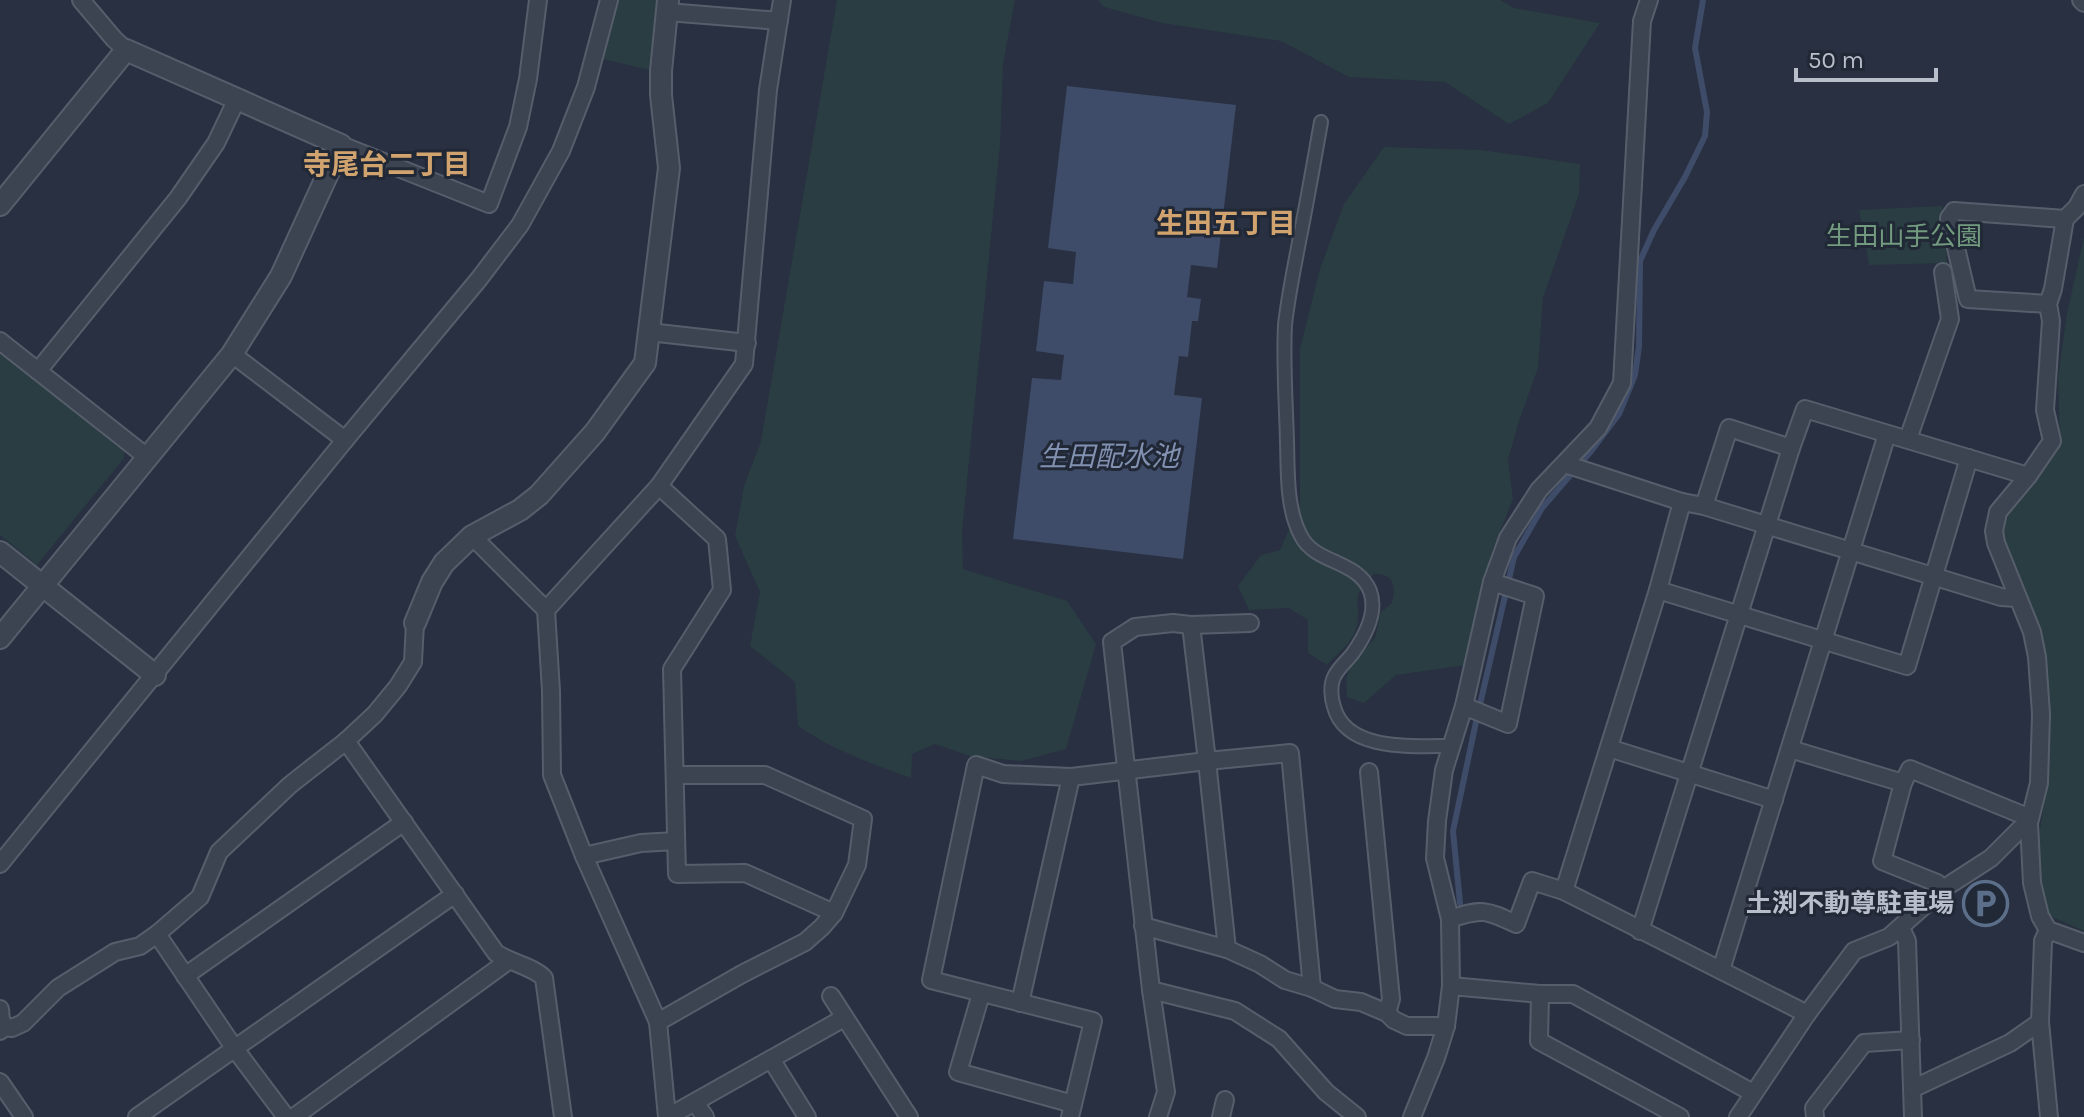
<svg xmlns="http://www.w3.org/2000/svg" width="2084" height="1117" viewBox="0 0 2084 1117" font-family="Karla,'Noto Sans JP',sans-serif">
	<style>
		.green { fill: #2a3d42 }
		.water { fill: #3f4c69 }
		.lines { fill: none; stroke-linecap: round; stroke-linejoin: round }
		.stream { stroke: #3f4c69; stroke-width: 6 }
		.pedestrian-casing { stroke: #575e6b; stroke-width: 16 }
		.minor-casing { stroke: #575e6b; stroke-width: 20 }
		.tertiary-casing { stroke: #575e6b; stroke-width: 24 }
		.pedestrian { stroke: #3c4351; stroke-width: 12 }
		.minor { stroke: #3c4351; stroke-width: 16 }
		.tertiary { stroke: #3c4351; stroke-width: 20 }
		.labels { text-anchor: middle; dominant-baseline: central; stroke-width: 6; stroke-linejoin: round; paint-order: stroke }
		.park-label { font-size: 26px; fill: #729b7f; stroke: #212836 }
		.poi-label { font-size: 26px; font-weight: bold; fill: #b9becb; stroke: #212836; text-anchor: end }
		.neighbourhood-label { font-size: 28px; font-weight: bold; fill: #d1a36e; stroke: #212836 }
		.water-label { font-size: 28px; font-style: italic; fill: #8291b1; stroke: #212836 }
	</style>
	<rect width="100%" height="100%" fill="#283041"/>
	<g class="green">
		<polygon points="618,0 656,0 650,70 603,59"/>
		<path d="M 837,0 L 1015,0 L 1003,64 L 1000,145 L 962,532 L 963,569 L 1067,601 L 1096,644 L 1066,749 L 1021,761 L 970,756 L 935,744 L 912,754 L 911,778 C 872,764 833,750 798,726 L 795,682 L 750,646 L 760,592 L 735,536 L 744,486 L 761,441 Z"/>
		<polygon points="1098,0 1500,0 1514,8 1600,23 1548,103 1509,124 1445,82 1349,77 1281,41 1162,23 1104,7"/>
		<path d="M 1384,147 L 1481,150 L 1580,164 L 1579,194 L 1543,298 L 1538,368 L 1519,421 L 1508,460 L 1513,499 L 1491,553 L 1466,665 L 1396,675 L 1364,703 L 1347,697 L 1346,679 L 1352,663 L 1375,638 L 1381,612 L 1392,603 C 1396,586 1394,573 1374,574 C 1345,599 1366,606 1354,634 C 1349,645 1335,656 1327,665 L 1308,653 L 1308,620 L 1289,608 L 1249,610 L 1238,586 L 1261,555 L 1280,550 L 1300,504 L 1300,349 L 1320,269 L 1344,204 Z"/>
		<polygon points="1942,206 1947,263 1869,265 1859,210"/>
		<polygon points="2084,237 2084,931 2050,916 2040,885 2037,848 2047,786 2048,714 2041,636 2001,541 2002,520 2029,483 2060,446 2058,377 2067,314"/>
		<polygon points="0,352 124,452 124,458 37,565 0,535"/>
	</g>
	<polygon class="water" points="1067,86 1236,105 1217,268 1191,265 1187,297 1201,299 1198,321 1192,321 1188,357 1179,356 1174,395 1202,398 1183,559 1013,539 1032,378 1061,380 1064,355 1036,351 1044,281 1073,284 1076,252 1048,248"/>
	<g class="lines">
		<polyline class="stream" points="1460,903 1453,831 1476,722 1514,557 1542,508 1592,450 1619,414 1635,375 1639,346 1640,261 1654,230 1685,177 1705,136 1707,112 1695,48 1703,0"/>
		<defs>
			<path id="pedestrian" d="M 1321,122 C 1314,162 1307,202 1299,242 C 1294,269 1288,297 1285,325 C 1283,363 1286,403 1287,441 C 1288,472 1286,508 1301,536 C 1315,564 1358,560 1370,591 C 1378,612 1365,636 1353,653 C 1347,661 1338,668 1334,677 C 1330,685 1331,698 1334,707 C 1346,752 1414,746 1451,746"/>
			<g id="minor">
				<polyline points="81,0 114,39 126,50"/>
				<polyline points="2081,0 2084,3"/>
				<polyline points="667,12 779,21"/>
				<polyline points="341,145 489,204 518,127 528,79 538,0"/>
				<polyline points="2084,194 2077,207 2065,219 2053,289 2048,304 2051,321 2045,410 2052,441 2028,476 1998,512 1994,531 1996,543 2032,632 2037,657 2041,714 2039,783 2029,823 2032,883 2040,916 2048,930 2084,943"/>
				<polyline points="2048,304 1968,299 1949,218 1954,211 2065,219"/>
				<polyline points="649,332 747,343"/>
				<polyline points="0,341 147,457"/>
				<polyline points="232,354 345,440"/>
				<polyline points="38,371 178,198 216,143 237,99"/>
				<polyline points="1908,439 1950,319 1943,272"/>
				<polyline points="1565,464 1682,502 1704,506 2001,597 2017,598"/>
				<polyline points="659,486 717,539 722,590 672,669 677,874 745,873 834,913"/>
				<polyline points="1704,506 1729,428 1791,448"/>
				<polyline points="472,536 546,610 551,691 552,775 584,856 658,1022 667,1117"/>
				<polyline points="1658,590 1907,666 1969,458"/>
				<polyline points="546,610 659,486 744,364 768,90 782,0"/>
				<polyline points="1191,625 1207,761 1227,949"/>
				<polyline points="1464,706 1508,724 1535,596 1492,582"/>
				<path d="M 346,741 L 496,953 C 511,963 534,967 544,978 L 563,1117"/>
				<polyline points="1609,748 1774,800"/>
				<polyline points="1790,749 1903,783 1882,861 1937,883 1943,889"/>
				<polyline points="1369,772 1391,999 1387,1013"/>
				<polyline points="1903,783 1910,769 2030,818"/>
				<polyline points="584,856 641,843 676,841"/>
				<polyline points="0,864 345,440 479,279 520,225 561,151 586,87 609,0"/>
				<polyline points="1564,891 1658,590 1682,502"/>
				<path d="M 1450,919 C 1482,908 1486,910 1516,924 L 1532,881 L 1564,891 L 1807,1014"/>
				<polyline points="1143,926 1227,949 1260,964 1285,980 1312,988 1335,999 1361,1002 1387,1013 1394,1020 1407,1026 1446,1026"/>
				<polyline points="1901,928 1907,941 1913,1117"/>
				<polyline points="2048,930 2043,941 2040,1022 2049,1117"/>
				<polyline points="1640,931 1791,448 1805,409 2028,476"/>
				<polyline points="157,934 235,1049 286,1117"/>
				<polyline points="1721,970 1887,434"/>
				<polyline points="185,976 404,822"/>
				<polyline points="1451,986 1540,994 1573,994 1753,1093"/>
				<polyline points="1151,990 1235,1011 1279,1039 1326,1092 1357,1117"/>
				<polyline points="981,994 958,1072 1073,1104"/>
				<polyline points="1540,994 1539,1041 1680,1117"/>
				<polyline points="831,996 909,1117"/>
				<polyline points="1020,1003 1071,777 1207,761 1290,753 1312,988"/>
				<polyline points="0,1009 1,1020 5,1027"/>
				<polyline points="658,1022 742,974 805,942 822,927 834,913 857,865 863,819 765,775 675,775"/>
				<polyline points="0,1031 5,1027 12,1028 23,1023 58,988 115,952 140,946 157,934 200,897 219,852 290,785 346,741 375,714 398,686 413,662 415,623"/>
				<polyline points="771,1059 807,1117"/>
				<polyline points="0,1082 24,1117"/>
				<polyline points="1912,1089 2010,1043 2040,1022"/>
				<polyline points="695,1102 705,1117"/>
				<polyline points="137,1117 455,894"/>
				<polyline points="294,1117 508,961"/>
				<polyline points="668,1117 844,1018"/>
				<polyline points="1070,1117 1093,1021 931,980 976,765 1003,774 1071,777"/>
				<polyline points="1158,1117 1166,1092 1151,990 1112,642 1135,627 1173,623 1191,625 1250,623"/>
				<polyline points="1221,1117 1225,1100"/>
				<polyline points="1412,1117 1436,1058 1446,1026 1451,986 1450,919 1435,858 1437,821 1444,770 1464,706 1492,582 1508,538 1539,490 1598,428 1622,383 1642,21 1649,0"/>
				<polyline points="1738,1117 1807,1014 1854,951 1889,937 1943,889 1991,858 2020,829 2029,823"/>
				<polyline points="1815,1117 1814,1108 1864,1043 1911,1040"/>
			</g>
			<g id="tertiary">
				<polyline points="0,205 126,50 341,145 281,276 232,354 0,638"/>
				<polyline points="0,552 155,675"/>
				<polyline points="415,623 432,582 444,563 472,536 520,510 539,495 595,432 645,363 669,168 661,95 661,71 668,0"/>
			</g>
		</defs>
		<use href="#pedestrian" class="pedestrian-casing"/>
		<use href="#minor" class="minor-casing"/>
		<use href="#tertiary" class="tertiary-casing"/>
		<use href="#pedestrian" class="pedestrian"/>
		<use href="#minor" class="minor"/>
		<use href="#tertiary" class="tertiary"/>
	</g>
	<defs>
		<symbol id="parking-ring" viewBox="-11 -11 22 22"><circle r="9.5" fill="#212836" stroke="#5c6f8a" stroke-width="1.5"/><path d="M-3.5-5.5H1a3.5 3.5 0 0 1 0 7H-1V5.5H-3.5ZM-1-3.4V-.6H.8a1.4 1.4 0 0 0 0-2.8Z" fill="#5c6f8a"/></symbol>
	</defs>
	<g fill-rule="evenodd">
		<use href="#parking-ring" x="1960" y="878" width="51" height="51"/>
	</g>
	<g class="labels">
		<g class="park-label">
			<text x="1904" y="236">生田山手公園</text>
		</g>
		<g class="poi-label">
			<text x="1954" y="903">土渕不動尊駐車場</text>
		</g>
		<g class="neighbourhood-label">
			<text x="387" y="164">寺尾台二丁目</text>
			<text x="1226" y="223">生田五丁目</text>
		</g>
		<g class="water-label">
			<text x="1109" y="456">生田配水池</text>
		</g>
	</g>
	<path d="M1796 68v12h140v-12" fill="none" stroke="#b9becb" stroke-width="4"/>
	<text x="1808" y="68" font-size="24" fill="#b9becb" stroke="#212836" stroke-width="6" paint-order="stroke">50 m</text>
</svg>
